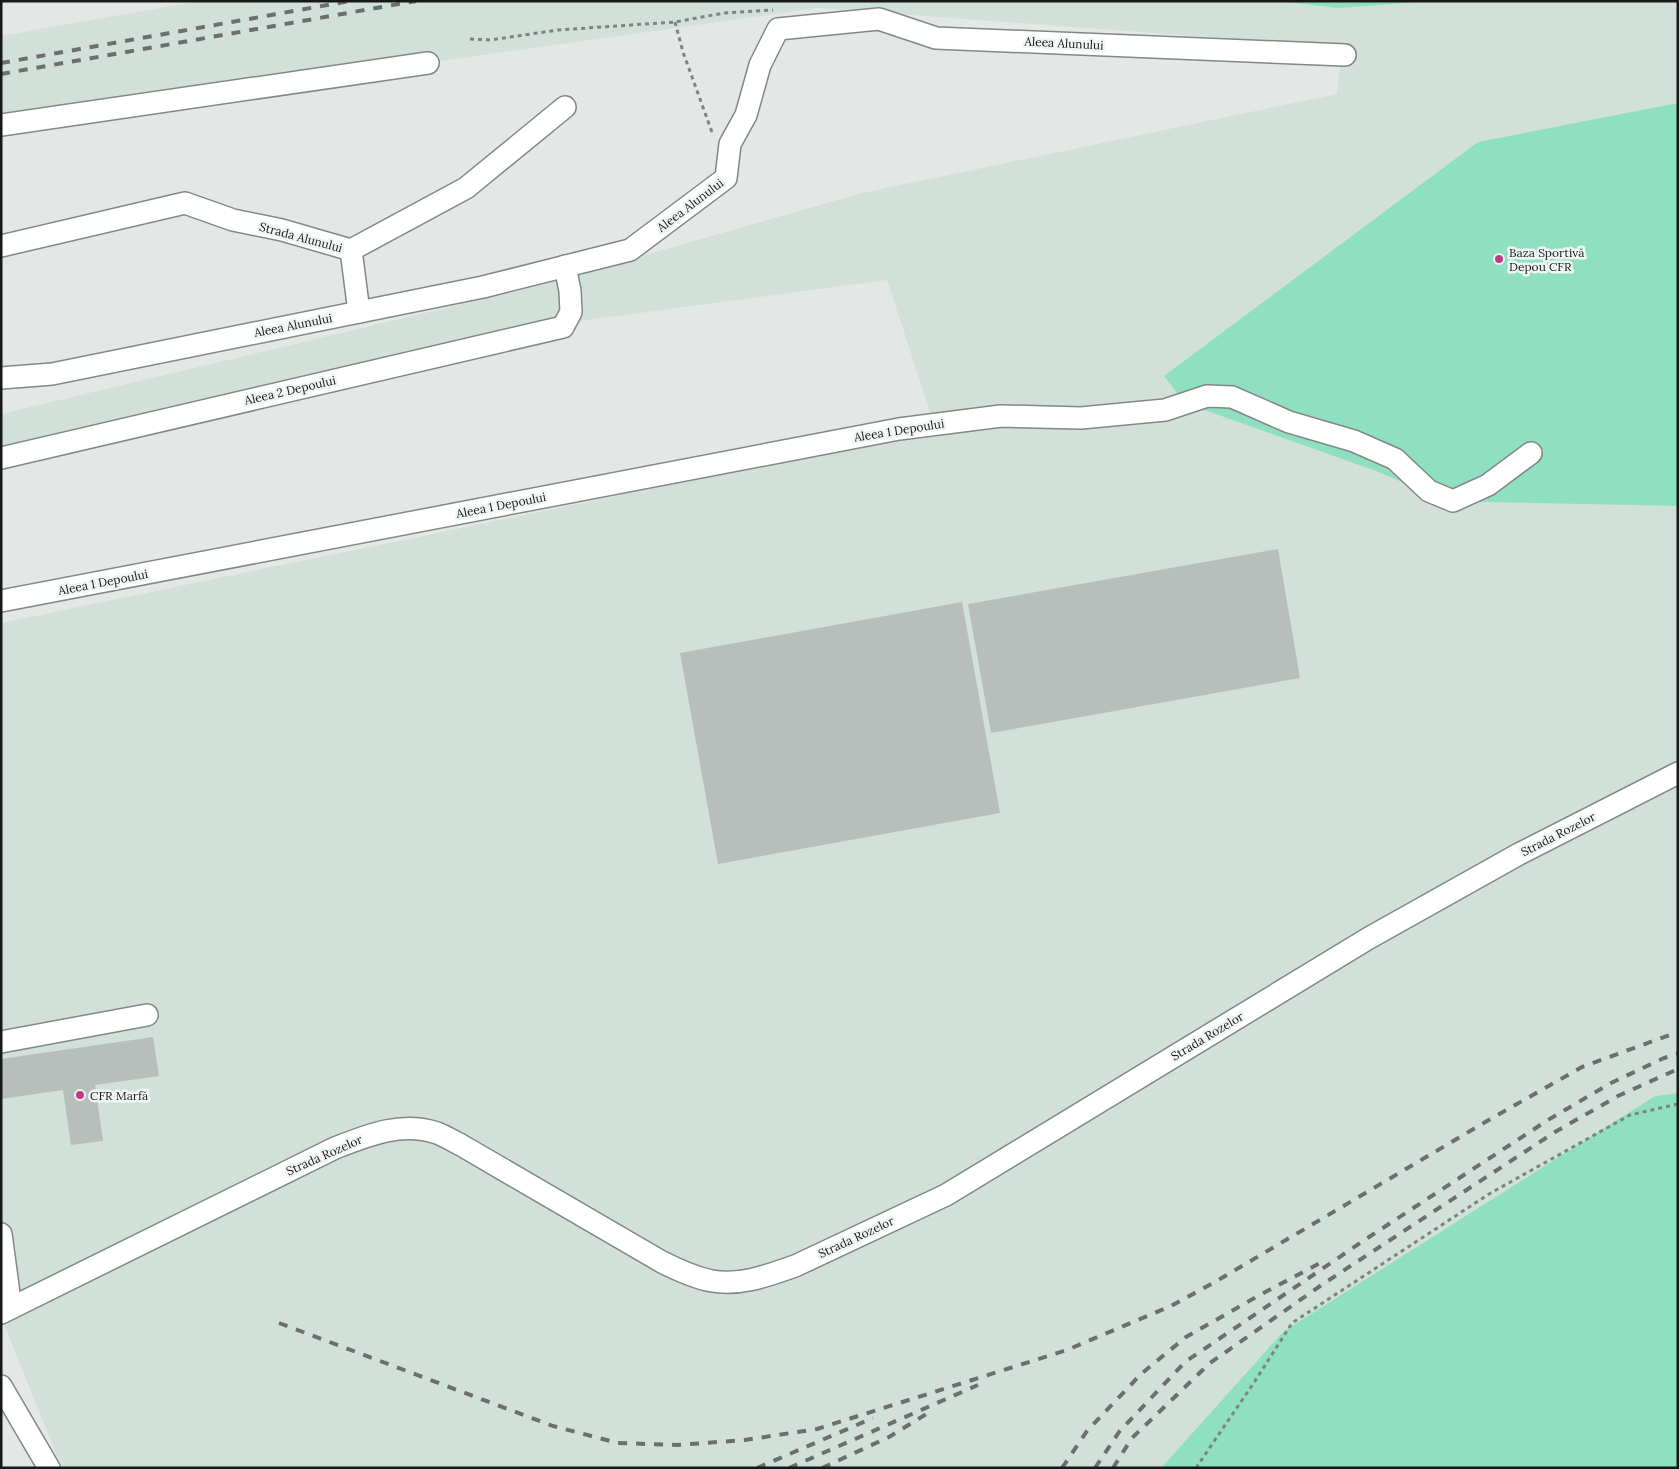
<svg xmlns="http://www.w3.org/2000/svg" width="1679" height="1469" viewBox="0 0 1679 1469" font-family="Lora,serif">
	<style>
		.built { fill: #d2e0da }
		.green { fill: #8ee0c1 }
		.building { fill: #b8bebb }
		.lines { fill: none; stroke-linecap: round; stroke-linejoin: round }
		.minor-casing { stroke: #828885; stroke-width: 24 }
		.path { stroke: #7f8381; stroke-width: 3; stroke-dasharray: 4 4; stroke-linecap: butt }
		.minor { stroke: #fff; stroke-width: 21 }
		.rail { stroke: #6c6f6e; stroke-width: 4; stroke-dasharray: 9 9; stroke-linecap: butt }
		.poi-dot { fill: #bd3d88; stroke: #f0f6f3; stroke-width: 2 }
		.labels { text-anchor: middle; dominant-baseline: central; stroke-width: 5; stroke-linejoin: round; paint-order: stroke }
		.street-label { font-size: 12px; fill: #171918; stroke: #f0f6f3 }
		.poi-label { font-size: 12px; fill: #171918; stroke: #f0f6f3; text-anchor: start }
	</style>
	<rect width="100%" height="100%" fill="#e3e8e6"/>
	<polygon class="built" points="199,1 1678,1 1678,1093 1655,1096 1284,1331 1161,1468 62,1468 1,1317 1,623 936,430 887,280 535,327 1,446 1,414 526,289 862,193 1337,94 1342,47 817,8 383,69 1,132 1,36"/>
	<g class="green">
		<polygon points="1277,1 1430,1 1339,8"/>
		<polygon points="1678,103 1678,506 1447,501 1376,471 1185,403 1164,376 1478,142"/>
		<polygon points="1678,1093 1678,1468 1161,1468 1284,1331 1655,1096"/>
	</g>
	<g class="building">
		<polygon points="1278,549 1300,678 991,733 968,604"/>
		<polygon points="962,602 1000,813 718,864 680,653"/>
		<polygon points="153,1037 159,1076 95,1085 103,1141 71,1145 63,1090 1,1099 1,1059"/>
	</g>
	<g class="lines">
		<defs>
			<g id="minor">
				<polyline points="1,125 428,63"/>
				<polyline points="1,246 185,203 233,220 282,230 351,250 466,188 565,107"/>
				<polyline points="351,250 359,312"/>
				<polyline points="1,378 52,374 483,287 630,250 726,178 730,144 746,115 760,65 778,29 879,19 936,38 1345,55"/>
				<polyline points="1,458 563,327 571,312 570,291 565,266"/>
				<polyline points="1,601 899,429 1001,416 1081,418 1165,410 1207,396 1232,397 1289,422 1354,441 1395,459 1429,491 1453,501 1488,485 1531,453"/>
				<polyline points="1,1042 147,1015"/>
				<polyline points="1,1234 11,1308"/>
				<path d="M 1,1313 L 335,1148 C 368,1135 402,1121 437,1133 C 445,1136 453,1141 461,1145 L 662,1262 C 678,1270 695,1278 712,1281 C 741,1286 769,1275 795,1266 L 946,1195 L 1369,938 L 1519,854 L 1678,773"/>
				<polyline points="1,1386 49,1468"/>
			</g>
		</defs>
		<use href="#minor" class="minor-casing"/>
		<g class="path">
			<polyline points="675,22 683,52 713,135"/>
			<polyline points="470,39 490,40 558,30 675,22 724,13 773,10"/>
			<polyline points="1196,1468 1255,1381 1292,1323 1489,1194 1630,1115 1678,1104"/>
		</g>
		<use href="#minor" class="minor"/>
		<g class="rail">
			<polyline points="1,63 350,1"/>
			<polyline points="1,74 416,1"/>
			<polyline points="279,1323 553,1426 618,1443 677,1445 745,1440 817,1429 1067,1350 1171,1306 1215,1282 1487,1121 1582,1067 1678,1032"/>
			<polyline points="757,1468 873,1418"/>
			<polyline points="789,1468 978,1385"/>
			<polyline points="822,1468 889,1437 928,1413"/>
			<polyline points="1062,1468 1087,1431 1141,1374 1186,1337 1258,1296 1320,1263"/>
			<polyline points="1095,1468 1119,1432 1185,1362 1369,1237 1548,1120 1611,1083 1664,1058 1678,1054"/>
			<polyline points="1113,1468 1132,1438 1210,1363 1323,1284 1555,1132 1618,1096 1678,1069"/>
		</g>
	</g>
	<g class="poi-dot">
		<circle cx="1499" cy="259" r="5"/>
		<circle cx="80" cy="1095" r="5"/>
	</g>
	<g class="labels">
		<g class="street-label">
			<text transform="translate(1064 43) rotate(3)">Aleea Alunului</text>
			<text transform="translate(690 205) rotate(-37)">Aleea Alunului</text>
			<text transform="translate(301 237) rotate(15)">Strada Alunului</text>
			<text transform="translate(293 325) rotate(-11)">Aleea Alunului</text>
			<text transform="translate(290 390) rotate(-13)">Aleea 2 Depoului</text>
			<text transform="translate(899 430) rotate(-9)">Aleea 1 Depoului</text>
			<text transform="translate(501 505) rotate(-11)">Aleea 1 Depoului</text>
			<text transform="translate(103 582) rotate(-11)">Aleea 1 Depoului</text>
			<text transform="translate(1558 834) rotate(-27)">Strada Rozelor</text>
			<text transform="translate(1207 1036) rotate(-31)">Strada Rozelor</text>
			<text transform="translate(324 1155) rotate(-24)">Strada Rozelor</text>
			<text transform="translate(856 1237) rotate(-25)">Strada Rozelor</text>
		</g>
		<g class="poi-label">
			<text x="1509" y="252">Baza Sportivă<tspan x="1509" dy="14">Depou CFR</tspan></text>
			<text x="90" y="1095">CFR Marfă</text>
		</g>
	</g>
	<rect width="1679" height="1469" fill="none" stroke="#171918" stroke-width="5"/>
</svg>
